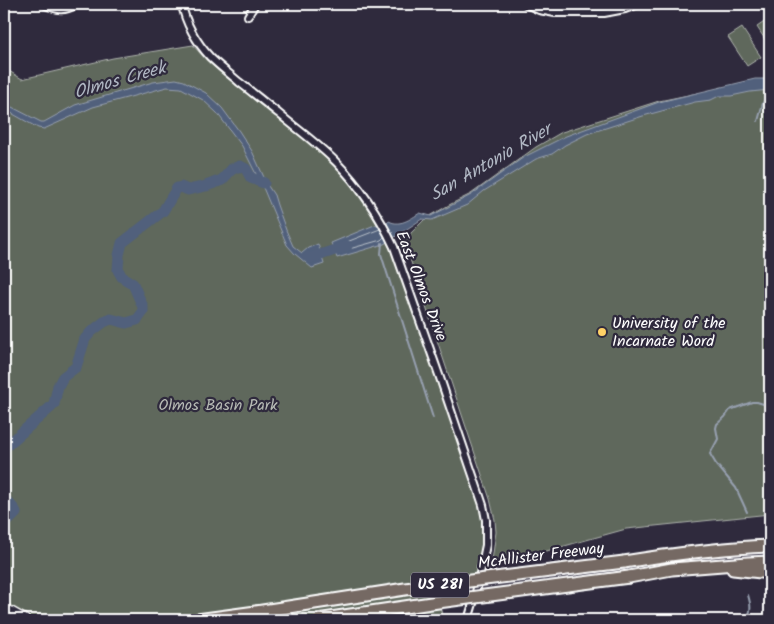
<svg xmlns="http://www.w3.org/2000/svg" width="774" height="624" viewBox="0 0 774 624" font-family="Kalam,sans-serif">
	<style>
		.green { fill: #5e675b; stroke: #aeb3ad }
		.water { fill: #51617b; stroke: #97a0b0 }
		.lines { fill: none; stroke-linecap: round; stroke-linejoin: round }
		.shore { stroke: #b9c0ca; stroke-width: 1 }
		.stream { stroke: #97a0b0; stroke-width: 2 }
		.river { stroke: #51617b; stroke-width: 11 }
		.street-casing { stroke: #fff; stroke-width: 10 }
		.secondary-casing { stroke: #fff; stroke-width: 12 }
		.highway-casing { stroke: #fff; stroke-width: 15 }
		.street { stroke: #2f2a3d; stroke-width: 6 }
		.secondary { stroke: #2f2a3d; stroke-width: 9 }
		.highway { stroke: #756964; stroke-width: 11 }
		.highway-bridge-casing { stroke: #fff; stroke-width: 15; stroke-linecap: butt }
		.highway-bridge { stroke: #756964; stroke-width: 11 }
		.poi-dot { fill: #ffd166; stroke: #2f2a3d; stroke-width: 2 }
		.labels { text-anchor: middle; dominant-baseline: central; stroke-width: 4.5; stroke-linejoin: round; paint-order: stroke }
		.shield { fill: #2f2a3d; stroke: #c1bfc5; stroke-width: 1 }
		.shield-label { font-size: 15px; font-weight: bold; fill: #fff }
		.street-label { font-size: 16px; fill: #fff; stroke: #2f2a3d }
		.poi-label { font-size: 16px; fill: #fff; stroke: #2f2a3d; text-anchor: start }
		.park-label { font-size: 16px; fill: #b7bbb5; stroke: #2f2a3d }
		.water-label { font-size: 18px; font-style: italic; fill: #b1b8c4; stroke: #2f2a3d }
	</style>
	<rect width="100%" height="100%" fill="#2f2a3d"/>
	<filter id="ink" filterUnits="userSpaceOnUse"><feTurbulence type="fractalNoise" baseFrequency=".02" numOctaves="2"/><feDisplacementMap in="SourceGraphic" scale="10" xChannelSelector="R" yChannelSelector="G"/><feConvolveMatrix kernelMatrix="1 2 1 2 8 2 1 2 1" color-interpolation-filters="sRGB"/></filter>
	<g filter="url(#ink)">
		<g class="green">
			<polygon points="770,18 770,47 757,27"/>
			<polygon points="742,28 761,57 747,66 728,37"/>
			<path d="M 193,45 C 212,69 238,86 261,105 C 286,125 312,144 334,166 C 361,194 380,227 396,261 L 479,503 C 481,514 484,524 484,535 C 483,549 478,564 475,578 L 432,583 L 444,620 L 4,620 L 4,68 L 22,79 L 113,58 Z"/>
			<polygon points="770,83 770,514 626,529 521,558 492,561 496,532 495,520 490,499 411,262 402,242 425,219 449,205 471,194 536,147 562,132 659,101 693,94"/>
		</g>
		<g class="water">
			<polygon points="176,79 184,81 206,93 222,108 239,131 252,151 268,186 274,195 277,205 286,230 293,246 302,253 308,248 318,244 324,264 312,268 295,254 287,245 264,190 242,146 217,113 203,100 181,88 167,87 93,107 44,129 38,128 4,109 4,101 6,104 41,122 44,122 75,105 153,82"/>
			<path d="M 755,79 L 765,79 L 770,81 L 770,90 L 750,92 L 731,96 L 719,96 L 711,100 L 695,102 L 643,116 L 587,134 L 565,145 L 552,154 L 536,159 L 484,191 L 467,205 L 432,220 L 422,219 L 384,244 L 337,258 L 331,243 L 372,226 L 389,221 C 400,227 410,219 420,213 L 431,216 L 471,195 L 524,157 L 566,136 L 659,102 Z"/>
		</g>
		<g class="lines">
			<polyline class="shore" points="380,229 339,245 338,247 339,250 342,251 381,240 384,237"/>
			<g class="stream">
				<polyline points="758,121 763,103 770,90"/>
				<polyline points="382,243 381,254 433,418"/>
				<polyline points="747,512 736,488 716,464 710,454 718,439 716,428 717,424 725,417 730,410 752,402 757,402 770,406"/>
				<path d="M 746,620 C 752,611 751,605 748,595"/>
			</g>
			<g class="river">
				<polyline points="308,257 311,258 347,246"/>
				<polyline points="4,448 51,407 54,404 58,386 63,377 76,367 85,339 91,332 104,322 111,319 126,323 137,320 143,312 143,307 133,284 122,277 118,270 119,255 122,243 163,211 177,188 181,187 188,190 206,186 222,180 232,169 240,166 246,169 251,178 264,183"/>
				<polyline points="4,498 15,510 16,513 10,519 4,521"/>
			</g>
			<defs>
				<g id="street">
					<path d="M 43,4 C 57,10 64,12 77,4"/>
					<path d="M 182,4 C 185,23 197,43 210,57 C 219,66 230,74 239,82 C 252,92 265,103 278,113 C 297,129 318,144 336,162 C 360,186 380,217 394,247 L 439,375 L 483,505 L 486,520 L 486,545 L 475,597 L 468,620"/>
					<polyline points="526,4 539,10 555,13 604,13 625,9 638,4"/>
					<polyline points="248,16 255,4"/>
				</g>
				<polyline id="secondary" points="4,608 25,620"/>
				<g id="highway">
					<path d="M 624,562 C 672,554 721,548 770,546"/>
					<polyline points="733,569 770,573"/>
					<polyline points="629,577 672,569 748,563 770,562"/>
					<polyline points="197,620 256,612"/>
				</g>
			</defs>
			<use href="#street" class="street-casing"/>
			<use href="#secondary" class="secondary-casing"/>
			<use href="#highway" class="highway-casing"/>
			<use href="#street" class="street"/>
			<use href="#secondary" class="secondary"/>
			<use href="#highway" class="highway"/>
			<defs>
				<g id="highway-bridge">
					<polyline points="256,612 405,589 624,562"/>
					<polyline points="317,620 438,602 629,577"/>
				</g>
			</defs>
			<use href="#highway-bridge" class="highway-bridge-casing"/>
			<use href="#highway-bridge" class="highway-bridge"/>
		</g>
	</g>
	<circle class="poi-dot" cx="602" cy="332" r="5"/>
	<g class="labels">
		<rect class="shield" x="411" y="572.5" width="58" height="25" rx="4"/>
		<g class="shield-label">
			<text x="440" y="585">US 281</text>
		</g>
		<g class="street-label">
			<text transform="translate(421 286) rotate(69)">East Olmos Drive</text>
			<text transform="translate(541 556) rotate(-7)">McAllister Freeway</text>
		</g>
		<g class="poi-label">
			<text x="612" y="323">University of the<tspan x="612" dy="18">Incarnate Word</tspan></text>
		</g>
		<g class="park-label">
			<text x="218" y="405">Olmos Basin Park</text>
		</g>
		<g class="water-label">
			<text transform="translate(120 81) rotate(-16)">Olmos Creek</text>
			<text transform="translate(491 163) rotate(-30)">San Antonio River</text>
		</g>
	</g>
	<rect width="774" height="624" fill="none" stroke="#2f2a3d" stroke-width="20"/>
	<rect x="10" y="10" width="754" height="604" fill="none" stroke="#fff" stroke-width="2" filter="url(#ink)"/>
</svg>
